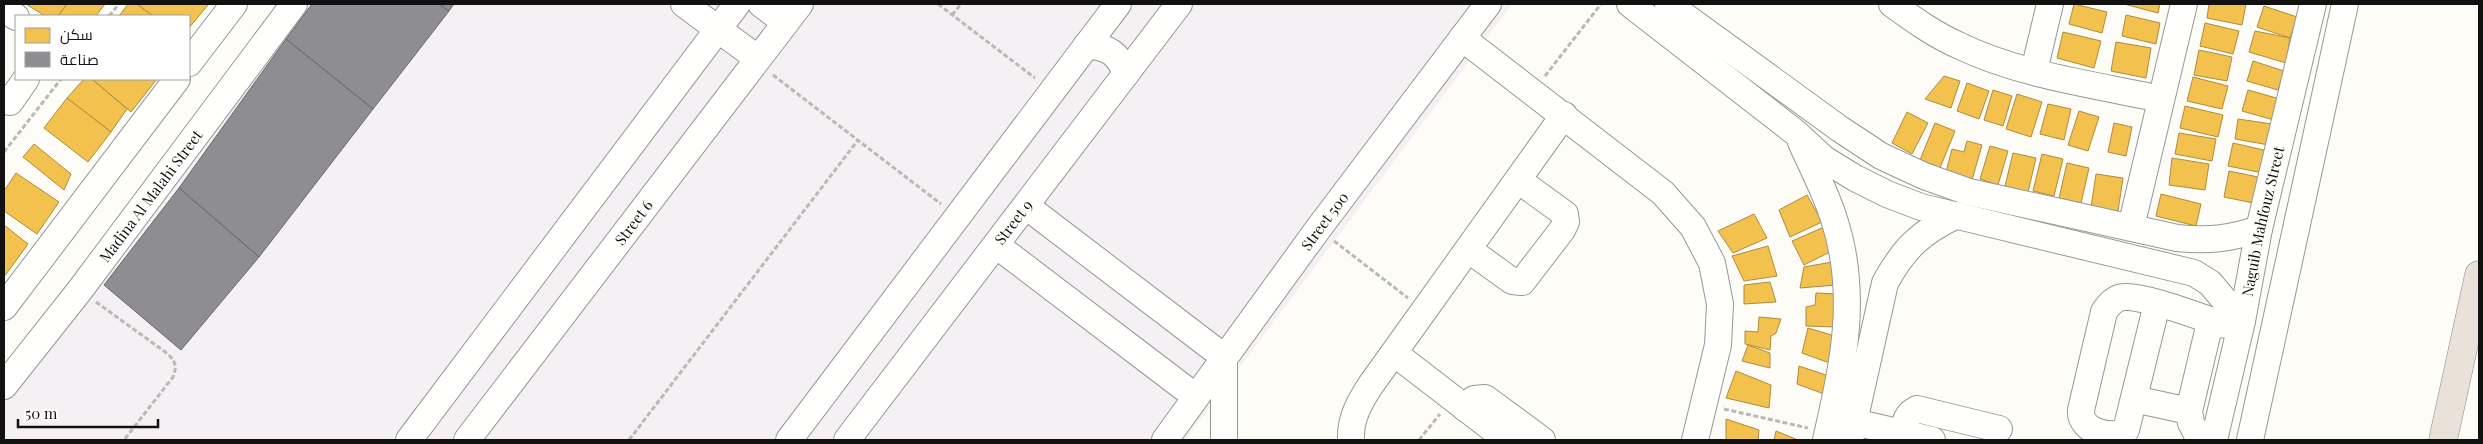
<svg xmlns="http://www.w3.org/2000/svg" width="2483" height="444" viewBox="0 0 2483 444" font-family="'Playfair Display',Cairo,serif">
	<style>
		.industrial { fill: #f5f0f3 }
		.homes { fill: #f2c14e; stroke: #ae8c3c }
		.industry { fill: #8d8d92; stroke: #68686b }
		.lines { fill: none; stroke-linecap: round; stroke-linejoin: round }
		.minor-casing { stroke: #979795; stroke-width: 28 }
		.highway-casing { stroke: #858482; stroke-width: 29 }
		.path { stroke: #b9b9b8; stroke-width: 3; stroke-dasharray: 5 2.5; stroke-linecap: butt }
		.minor { stroke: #fffffe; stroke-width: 26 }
		.highway { stroke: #eae1d8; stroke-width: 28 }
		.labels { text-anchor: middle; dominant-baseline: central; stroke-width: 5; stroke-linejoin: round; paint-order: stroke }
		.street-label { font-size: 15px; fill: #111; stroke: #fff }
	</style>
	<rect width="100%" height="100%" fill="#fdfcf7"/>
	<polygon class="industrial" points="281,4 1512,4 1185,440 4,440 4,371"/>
	<g class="homes">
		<polygon points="26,4 67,4 58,16 45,16"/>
		<polygon points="67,4 105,4 96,16 58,16"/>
		<polygon points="128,4 137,4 153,16 119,16"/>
		<polygon points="137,4 207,4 208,5 189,28 189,16 153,16"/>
		<polygon points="2074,4 2107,12 2102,33 2069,24"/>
		<polygon points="2124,4 2160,4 2158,13"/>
		<polygon points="2209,4 2246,4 2242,25 2207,18"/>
		<polygon points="2264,6 2297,17 2290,38 2257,27"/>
		<polygon points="2126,15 2160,23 2156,44 2122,36"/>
		<polygon points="2205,23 2239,31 2233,54 2200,46"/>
		<polygon points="2255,31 2290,38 2286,63 2249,52"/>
		<polygon points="2063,32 2101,41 2094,68 2057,58"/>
		<polygon points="2116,42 2151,48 2146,78 2111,71"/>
		<polygon points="2199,50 2232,57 2227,81 2194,75"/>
		<polygon points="2253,61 2284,71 2278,90 2247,81"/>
		<polygon points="1944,76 1960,81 1951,108 1925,99"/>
		<polygon points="2193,77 2228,86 2222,109 2187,101"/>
		<polygon points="84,79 92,79 127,109 111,132 67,98"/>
		<polygon points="92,79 157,79 131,112"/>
		<polygon points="1967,83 1989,91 1979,119 1957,111"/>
		<polygon points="1993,90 2012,96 2003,126 1984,120"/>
		<polygon points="2248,90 2280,99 2274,120 2242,111"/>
		<polygon points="2017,94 2042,102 2031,137 2006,129"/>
		<polygon points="67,98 111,132 88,162 44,128"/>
		<polygon points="2048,104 2071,109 2064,140 2040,134"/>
		<polygon points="2185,106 2223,115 2218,137 2180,128"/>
		<polygon points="2079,111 2099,117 2088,151 2068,145"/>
		<polygon points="1907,112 1928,123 1912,154 1892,143"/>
		<polygon points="2238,119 2272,124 2269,145 2235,139"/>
		<polygon points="1935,123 1955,131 1940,168 1920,160"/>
		<polygon points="2114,123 2132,127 2126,156 2108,152"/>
		<polygon points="2179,133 2216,139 2212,161 2175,154"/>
		<polygon points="1967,141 1982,145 1972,180 1946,172 1952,149 1964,152"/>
		<polygon points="2233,143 2268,151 2263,173 2228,166"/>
		<polygon points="34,144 71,174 64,190 23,157"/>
		<polygon points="1990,146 2008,151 1998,185 1980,179"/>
		<polygon points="2013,153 2036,158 2028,192 2005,186"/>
		<polygon points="2042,154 2063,159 2054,196 2033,191"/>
		<polygon points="2172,158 2209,164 2205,190 2169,185"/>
		<polygon points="2067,163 2089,168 2081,203 2059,198"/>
		<polygon points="2229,171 2263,178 2258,204 2224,197"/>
		<polygon points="16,173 59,202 37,234 4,211 4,191"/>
		<polygon points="2096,174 2123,178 2118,211 2091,207"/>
		<polygon points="2161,194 2201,204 2196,226 2156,216"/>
		<polygon points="1807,195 1822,222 1790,237 1779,210"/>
		<polygon points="1754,214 1767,238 1733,253 1718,231"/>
		<polygon points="4,225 28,244 4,277"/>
		<polygon points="1824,227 1830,252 1804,265 1792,241"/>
		<polygon points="1768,246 1777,276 1744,281 1732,256"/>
		<polygon points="1832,262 1836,285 1800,288 1804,267"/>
		<polygon points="1770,282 1776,302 1744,304 1744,285"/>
		<polygon points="1816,293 1837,294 1835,327 1806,326 1806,307 1815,305"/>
		<polygon points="1759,317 1781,319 1776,333 1771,336 1770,350 1745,344 1745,331 1758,332"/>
		<polygon points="1808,328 1835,336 1835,365 1802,353"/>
		<polygon points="1748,345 1770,353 1770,368 1742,361"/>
		<polygon points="1799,366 1829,376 1824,394 1797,384"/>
		<polygon points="1736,371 1771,385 1769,408 1726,398"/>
		<polygon points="1726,419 1759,430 1758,440 1726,440"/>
		<polygon points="1776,431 1798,440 1774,440"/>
	</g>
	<g class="industry">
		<polygon points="312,4 439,4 449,11 373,109 286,39"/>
		<polygon points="439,4 454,4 449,11"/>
		<polygon points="286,39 373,109 259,257 179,188"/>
		<polygon points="179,188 259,257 181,350 104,285"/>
	</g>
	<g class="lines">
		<defs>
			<g id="minor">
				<polyline points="684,4 757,58"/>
				<polyline points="761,4 785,22"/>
				<polyline points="1630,4 1796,133 1824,159 1855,178 1887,194 1921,207 2194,273 2210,283 2242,321"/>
				<path d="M 1668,4 L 1840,129 L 1881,156 L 1924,176 L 1969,192 L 2177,238 C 2209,241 2229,239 2259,229"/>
				<path d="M 1892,4 C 1914,20 1935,35 1960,46 C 2020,75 2096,85 2161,99"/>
				<polyline points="4,9 16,17"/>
				<polyline points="1462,38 1663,193 1693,227 1712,263 1720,304 1718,345 1695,440"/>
				<path d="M 1086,46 C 1108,46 1119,54 1126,74"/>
				<polyline points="189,63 234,4"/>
				<polyline points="2034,71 2050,4"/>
				<polyline points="10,102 26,79"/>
				<path d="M 1801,142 C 1812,167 1826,193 1834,219 C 1859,295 1843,365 1826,440"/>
				<polyline points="1026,206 1224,357 1224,440"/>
				<polyline points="2131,227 2184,4"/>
				<polyline points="996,245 1196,397"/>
				<polyline points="1469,250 1512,281 1522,282 1562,230 1566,222 1565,214 1518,180"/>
				<path d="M 2157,304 L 2126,430 C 2114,440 2079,432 2081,410 L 2104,312 C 2109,304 2115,297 2125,297 C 2146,296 2197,316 2219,323"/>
				<polyline points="4,307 177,79"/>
				<polyline points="1394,353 1507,440"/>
				<path id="s1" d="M 4,386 L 80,290 L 294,4"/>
				<polyline points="2134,399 2189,411"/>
				<polyline points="1465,408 1474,399 1485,398 1542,440"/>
				<polyline points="1854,422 1932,440"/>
				<path d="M 1903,434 C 1905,422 1906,414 1917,409 L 1999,429"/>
				<polyline points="409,440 737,4"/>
				<path id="s2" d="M 467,440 L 800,4"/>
				<polyline points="789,440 1118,4"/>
				<path id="s3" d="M 847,440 L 1179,4"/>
				<path id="s4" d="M 1165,440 L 1318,229 L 1488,4"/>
				<path d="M 1351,440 C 1350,419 1359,403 1370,386 L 1564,115"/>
				<path d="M 1850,440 L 1885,283 C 1904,248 1921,232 1957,215"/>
				<polyline points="2200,440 2191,423 2189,411 2208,331 2214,324 2232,325"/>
				<path id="s5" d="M 2214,440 L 2242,321 L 2259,229 L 2313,4"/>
				<polyline points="2250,440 2345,4"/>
			</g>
			<polyline id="highway" points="2443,440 2479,275"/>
		</defs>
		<use href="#minor" class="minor-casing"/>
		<use href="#highway" class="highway-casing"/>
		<g class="path">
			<polyline points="938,4 1035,78"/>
			<polyline points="952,15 961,4"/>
			<polyline points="109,16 119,4"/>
			<polyline points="773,75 941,204"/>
			<polyline points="1545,76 1601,4"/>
			<polyline points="4,152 61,79"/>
			<polyline points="1334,241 1408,298"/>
			<path d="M 96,302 L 168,354 C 176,362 177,367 173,377 L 124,440"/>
			<polyline points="1724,409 1808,428"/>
			<polyline points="629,440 858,140"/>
			<polyline points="1419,440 1440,414"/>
		</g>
		<use href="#minor" class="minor"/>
		<use href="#highway" class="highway"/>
	</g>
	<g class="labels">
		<g class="street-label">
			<text stroke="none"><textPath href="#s1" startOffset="240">Madina Al Malahi Street</textPath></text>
			<text stroke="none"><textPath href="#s4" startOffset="271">Street 500</textPath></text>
			<text stroke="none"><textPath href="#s2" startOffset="274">Street 6</textPath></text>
			<text stroke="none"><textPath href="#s3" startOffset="274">Street 9</textPath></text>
			<text stroke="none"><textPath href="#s5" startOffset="224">Naguib Mahfouz Street</textPath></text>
		</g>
	</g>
	<rect width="2483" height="444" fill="none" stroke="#111111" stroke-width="10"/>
	<rect x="15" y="15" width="175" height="65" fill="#ffffff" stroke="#a0a0a0"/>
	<rect x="25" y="28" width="25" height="15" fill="#f2c14e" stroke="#a0a0a0"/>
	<text x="60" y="40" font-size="15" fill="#111111">سكن</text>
	<rect x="25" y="52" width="25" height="15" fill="#8d8d92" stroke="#a0a0a0"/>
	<text x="60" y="65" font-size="15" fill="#111111">صناعة</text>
	<path d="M18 419v8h140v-8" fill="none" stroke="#111111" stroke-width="2.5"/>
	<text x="25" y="419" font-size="15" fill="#111111" stroke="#ffffff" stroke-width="4" paint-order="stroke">50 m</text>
</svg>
